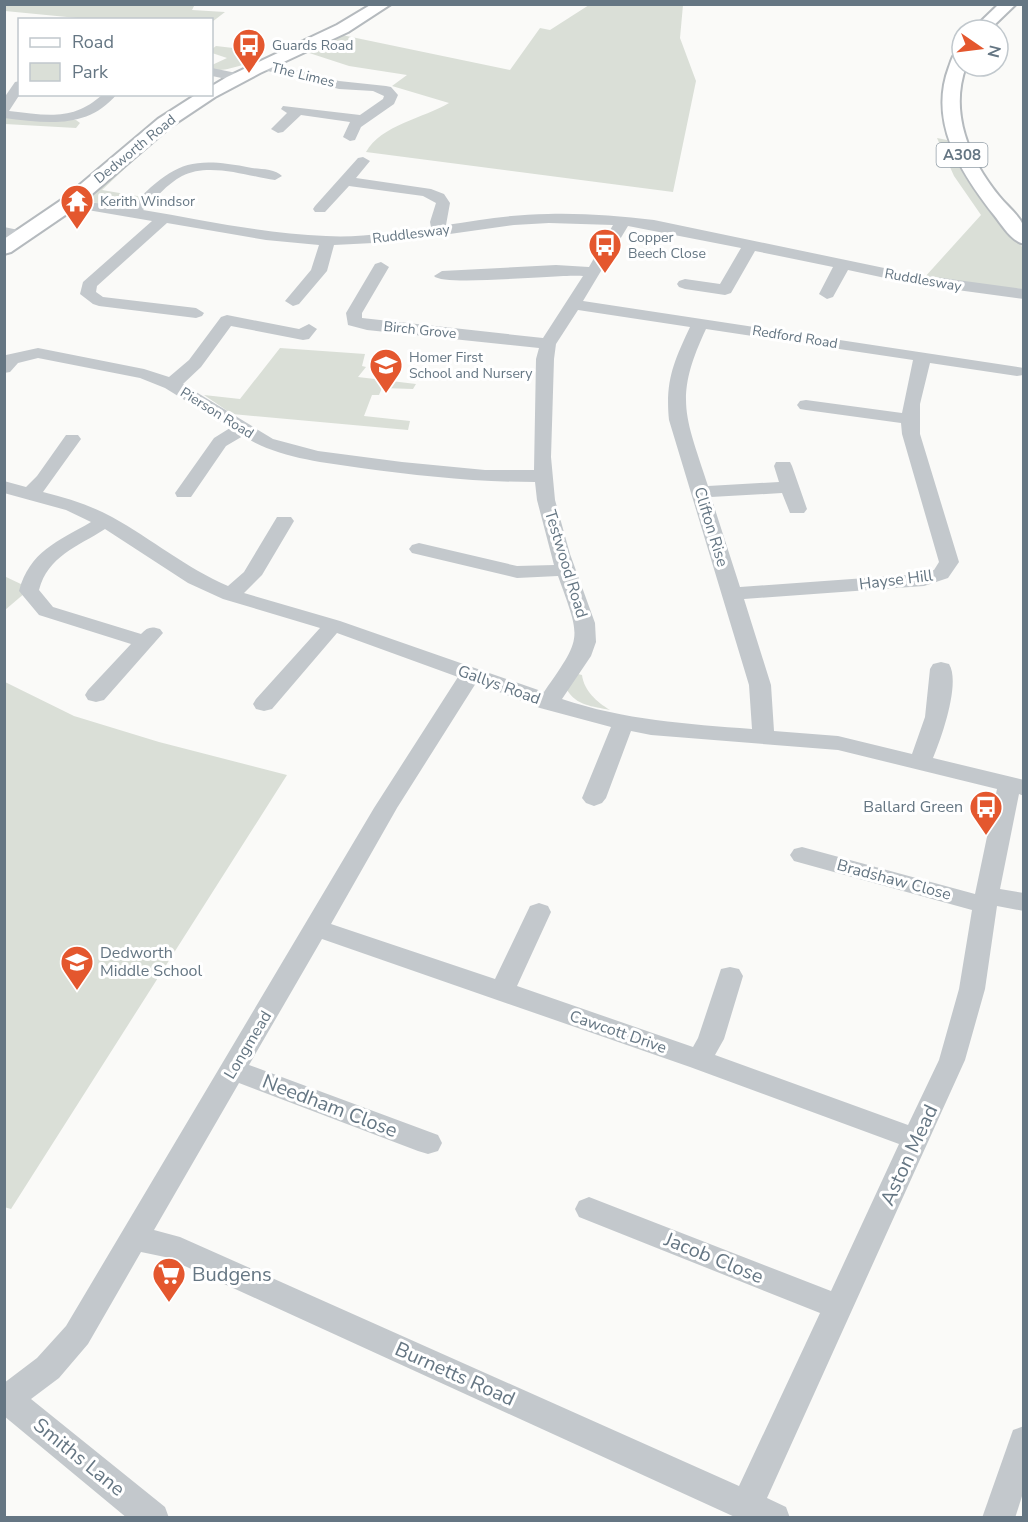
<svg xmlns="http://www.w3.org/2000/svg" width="1028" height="1522" viewBox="0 0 1028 1522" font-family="'Nunito Sans',sans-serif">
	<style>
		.green { fill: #dadfd7 }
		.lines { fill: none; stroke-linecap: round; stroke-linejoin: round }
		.major-casing { stroke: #b5babe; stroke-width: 4 }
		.minor { fill: #c3c8cc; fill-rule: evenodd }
		.major { fill: #fff; fill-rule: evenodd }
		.labels { text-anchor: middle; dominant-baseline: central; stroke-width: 6; stroke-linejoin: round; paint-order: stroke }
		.far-poi-label { font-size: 14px; fill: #657683; stroke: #fff; text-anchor: start }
		.far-street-label { font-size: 14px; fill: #657683; stroke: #fff }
		.shield { fill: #fff; stroke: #939fa8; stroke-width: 1.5 }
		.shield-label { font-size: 15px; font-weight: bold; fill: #657683 }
		.street-label { font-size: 16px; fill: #657683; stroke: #fff }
		.poi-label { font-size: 16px; fill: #657683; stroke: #fff; text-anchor: end }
		.near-street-label { font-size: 20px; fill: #657683; stroke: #fff }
		.near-poi-label { font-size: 20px; fill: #657683; stroke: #fff; text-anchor: start }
	</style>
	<rect width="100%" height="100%" fill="#fafaf8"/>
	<g class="green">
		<polygon points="5,4 195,4 192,10 225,12 212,22 212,20 98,20 5,11"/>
		<path d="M 589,5 L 683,5 L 680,38 L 696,81 L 673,192 L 366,152 C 381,125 424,118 449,103 L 392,86 L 407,75 L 349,66 L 300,50 L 337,34 L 510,70 L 540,28 L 550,30 Z"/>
		<path d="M 216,46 L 242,49 L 259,56 C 253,64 221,72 212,70 L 212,65 L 227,58 L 212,53 L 212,49 Z"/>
		<polygon points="4,116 76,120 80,123 76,128 5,124"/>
		<polygon points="937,138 947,140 967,180 1023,248 1023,289 957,285 924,278 981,215 954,176"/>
		<path d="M 134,156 L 138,156 L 102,190 L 143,197 C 128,211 108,207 90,201 L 89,197 Z"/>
		<polygon points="280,348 365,354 362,366 366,367 358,377 416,384 413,389 382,388 379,395 372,395 364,416 410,421 408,430 232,414 204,395 240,399"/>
		<polygon points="4,576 25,586 25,593 5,610"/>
		<path d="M 578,674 L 582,675 C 584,691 597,702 610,710 C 592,706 577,706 567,690 Z"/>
		<polygon points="5,682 74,716 159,742 287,775 11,1209 4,1207"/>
	</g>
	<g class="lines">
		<defs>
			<g id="major">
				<polygon points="372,4 391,4 348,32 260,73 215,97 170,127 77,207 11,252 4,254 4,239 63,199 158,119 197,94 212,94 212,86 227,77 337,25"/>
				<polygon points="999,4 1016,4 989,30 972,30"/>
				<path d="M 962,50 L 962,66 L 966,66 C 949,113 969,159 999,196 C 1006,205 1019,215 1023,225 C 1025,230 1024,239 1024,244 C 1011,241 1002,225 994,215 C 961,173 928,122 949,67 C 952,59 953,52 962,50 Z"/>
			</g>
		</defs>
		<use href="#major" class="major-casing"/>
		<g class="minor">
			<polygon points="261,61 339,81 386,86 391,87 398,95 394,104 361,127 355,140 350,141 343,137 350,122 301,115 283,132 278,133 271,129 287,113 281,109 283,106 360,115 383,99 384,96 373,91 339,89 256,68 254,65 256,62"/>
			<polygon points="212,68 241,74 243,77 236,81 212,76"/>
			<path d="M 20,81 L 20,94 L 9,111 C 46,115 73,122 103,94 L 117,94 C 87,130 46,123 4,118 L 4,98 L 15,82 Z"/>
			<path d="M 363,157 L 370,161 L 356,178 L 431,189 L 444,194 L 450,203 L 446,225 C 480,220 514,214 548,214 C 583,213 619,216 654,220 L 913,274 L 1024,289 L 1024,299 L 913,284 L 848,270 L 833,297 L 827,299 L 819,294 L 833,267 L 755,251 L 731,293 L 725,295 L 685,289 L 679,287 L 677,284 L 679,281 L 685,279 L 720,284 L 741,248 L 628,226 L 583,301 L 1024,368 L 1023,375 L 1017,376 L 930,363 L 920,404 L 920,434 L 959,562 L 948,578 L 924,586 L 744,599 L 771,685 L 774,731 L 838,736 L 912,754 L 925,717 L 930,669 L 933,664 L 941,662 L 949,664 C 961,683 941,739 933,758 L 1024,780 L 1024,796 L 1019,794 L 1000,889 L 1024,893 L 1024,911 L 997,906 L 985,989 L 965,1060 L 767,1498 L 786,1507 L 790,1518 L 737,1518 L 165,1257 L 141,1252 L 88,1344 L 59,1378 L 31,1399 L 165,1507 L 169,1518 L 127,1518 L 4,1416 L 4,1383 L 37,1358 L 66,1326 L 374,808 L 458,677 L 337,633 L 272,709 L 264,711 L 256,709 L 253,704 L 256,699 L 320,628 L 223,599 L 188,583 L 105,529 C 77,547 48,556 39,590 L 53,607 L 141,634 C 147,627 152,626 160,629 L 163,633 L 104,700 L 96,702 L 88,700 L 85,695 L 88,690 L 131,644 L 39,615 L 19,591 C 30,551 57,542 91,522 L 66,510 L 4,493 L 4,481 L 26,487 L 37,476 L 66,435 L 78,435 L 81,439 L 43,492 C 67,498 90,505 112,517 C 152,539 186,568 228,586 L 244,572 L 277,517 L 291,517 L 294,521 L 262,575 L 244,593 L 340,621 L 544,692 C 583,636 581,640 558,576 L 517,578 L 412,553 L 409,549 L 412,545 L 419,543 L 517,566 L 554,565 L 537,500 L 535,482 C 477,482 419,476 361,468 C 321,462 278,458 243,436 L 226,446 L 191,497 L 177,497 L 175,493 L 214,438 L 230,428 L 165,388 L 140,378 L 38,358 L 18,363 L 10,372 L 4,373 L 6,355 L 38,348 L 144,369 L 169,377 L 189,360 L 221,317 L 227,315 L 299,329 L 309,324 L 317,329 L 309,339 L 303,340 L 231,326 L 201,367 L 183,384 L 273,439 L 318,451 L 402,462 L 485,470 L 534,470 L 536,359 L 539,348 L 367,330 L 348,325 L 346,313 L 375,264 L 381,262 L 389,267 L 362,313 L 362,318 L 543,338 L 583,276 C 559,274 443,287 434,276 L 442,271 L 556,265 L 589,267 L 613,225 L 549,223 L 514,225 L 393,242 L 334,245 L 327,271 L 299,304 L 293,306 L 285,301 L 311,270 L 319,245 L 266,240 L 167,223 L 97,286 L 96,292 L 103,297 L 196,308 L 204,313 L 202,316 L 196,318 L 99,306 L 93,304 L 80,294 L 83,282 L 152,221 L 70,207 L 65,206 L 63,203 L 65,200 L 70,199 L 129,208 C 174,164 187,155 252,168 C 261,169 276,169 282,176 L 275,180 C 247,176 209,162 182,176 C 167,184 155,199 143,210 C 203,220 265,234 326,236 C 361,238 397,232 431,227 L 430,222 L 436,203 L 423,196 L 349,186 L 325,212 L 315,212 L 313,209 L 315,206 L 358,158 ZM 578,310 L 690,327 C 674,361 665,381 669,420 L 749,685 L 752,729 C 687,724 624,720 562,699 L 591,656 L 596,642 L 595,623 L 570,554 L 555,500 L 551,457 L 554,359 L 556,344 ZM 706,329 L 913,360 L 902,413 L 806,400 L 800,401 L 797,405 L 800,409 L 806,410 L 901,423 L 902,434 L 939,562 L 934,570 L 921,574 L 740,587 L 711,497 L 782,493 L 790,513 L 804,513 L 807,509 L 792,466 L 790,462 L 776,462 L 774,466 L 779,482 L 708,486 C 686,417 673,399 706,329 ZM 476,683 L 540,708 L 611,727 L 582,798 L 586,803 L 594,806 L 602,803 L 606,798 L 631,731 L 651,735 L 838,750 L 997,789 L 975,894 L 802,847 L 794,849 L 790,855 L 794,861 L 972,910 L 959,989 L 939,1060 L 908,1125 L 715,1055 L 724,1039 L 743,976 L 739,969 L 730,967 L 721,969 L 698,1038 L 693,1047 L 517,986 L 551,912 L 548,906 L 539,903 L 530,906 L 495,979 L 331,924 L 397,808 ZM 322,939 L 690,1067 L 899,1144 L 831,1291 L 589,1197 L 579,1201 L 575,1209 L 579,1217 L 820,1313 L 739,1486 L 180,1237 L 154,1230 L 239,1083 L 418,1151 L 428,1154 L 438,1151 L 442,1143 L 438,1135 L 249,1065 Z"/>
			<polygon points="4,227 28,232 31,235 23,240 4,237"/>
			<polygon points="1024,1426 1024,1490 1015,1518 982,1518 1013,1430"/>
		</g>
		<use href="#major" class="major"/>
	</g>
	<defs>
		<symbol id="bus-pin" viewBox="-11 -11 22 30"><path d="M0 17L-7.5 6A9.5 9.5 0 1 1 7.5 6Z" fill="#e4572e" stroke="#fff"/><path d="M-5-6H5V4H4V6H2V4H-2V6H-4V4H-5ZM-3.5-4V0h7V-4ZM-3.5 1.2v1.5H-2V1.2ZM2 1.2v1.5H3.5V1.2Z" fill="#fff"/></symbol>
		<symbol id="temple-pin" viewBox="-11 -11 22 30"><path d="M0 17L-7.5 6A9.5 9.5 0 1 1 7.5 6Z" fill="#e4572e" stroke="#fff"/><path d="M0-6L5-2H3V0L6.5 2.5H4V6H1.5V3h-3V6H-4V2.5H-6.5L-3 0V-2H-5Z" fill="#fff"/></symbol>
		<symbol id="school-pin" viewBox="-11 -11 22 30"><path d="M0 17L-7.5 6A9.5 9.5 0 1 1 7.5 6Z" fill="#e4572e" stroke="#fff"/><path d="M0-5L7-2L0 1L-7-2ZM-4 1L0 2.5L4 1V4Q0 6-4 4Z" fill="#fff"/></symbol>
		<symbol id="supermarket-pin" viewBox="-11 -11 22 30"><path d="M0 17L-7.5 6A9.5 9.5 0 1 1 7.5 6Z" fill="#e4572e" stroke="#fff"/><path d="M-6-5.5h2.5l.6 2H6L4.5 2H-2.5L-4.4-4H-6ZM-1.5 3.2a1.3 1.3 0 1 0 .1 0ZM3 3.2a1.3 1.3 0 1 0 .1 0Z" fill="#fff"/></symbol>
	</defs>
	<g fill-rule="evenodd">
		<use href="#bus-pin" x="230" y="26" width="38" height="52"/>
		<use href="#temple-pin" x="58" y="182" width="38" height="52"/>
		<use href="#bus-pin" x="586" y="226" width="38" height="52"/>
		<use href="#school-pin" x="367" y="346" width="38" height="52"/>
		<use href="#bus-pin" x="967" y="788" width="38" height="52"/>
		<use href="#school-pin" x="58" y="943" width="38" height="52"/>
		<use href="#supermarket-pin" x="150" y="1255" width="38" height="52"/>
	</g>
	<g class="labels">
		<g class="far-poi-label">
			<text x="272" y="45">Guards Road</text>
			<text x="100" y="201">Kerith Windsor</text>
			<text x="628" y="237">Copper<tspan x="628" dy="16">Beech Close</tspan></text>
			<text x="409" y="357">Homer First<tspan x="409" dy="16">School and Nursery</tspan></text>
		</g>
		<g class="far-street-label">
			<text transform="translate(303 75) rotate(14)">The Limes</text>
			<text transform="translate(135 149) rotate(-39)">Dedworth Road</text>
			<text transform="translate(411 234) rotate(-7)">Ruddlesway</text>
			<text transform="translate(923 280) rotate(10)">Ruddlesway</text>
			<text transform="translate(420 330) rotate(6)">Birch Grove</text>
			<text transform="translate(795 337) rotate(9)">Redford Road</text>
			<text transform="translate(217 413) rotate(32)">Pierson Road</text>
		</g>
		<rect class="shield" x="936.5" y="143" width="51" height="24" rx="4.5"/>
		<g class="shield-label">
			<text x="962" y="155">A308</text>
		</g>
		<g class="street-label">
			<text transform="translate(711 527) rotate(73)">Clifton Rise</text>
			<text transform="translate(566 564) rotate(73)">Testwood Road</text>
			<text transform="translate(896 580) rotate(-7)">Hayse Hill</text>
			<text transform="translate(499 685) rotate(20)">Gallys Road</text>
			<text transform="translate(894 880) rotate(15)">Bradshaw Close</text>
			<text transform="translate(618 1032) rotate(19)">Cawcott Drive</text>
			<text transform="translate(248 1045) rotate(-59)">Longmead</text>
		</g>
		<g class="poi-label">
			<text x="963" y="807">Ballard Green</text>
			<text x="100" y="953" text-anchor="start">Dedworth<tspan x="100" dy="18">Middle School</tspan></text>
		</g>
		<g class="near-street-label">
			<text transform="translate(330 1106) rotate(21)">Needham Close</text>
			<text transform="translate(909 1155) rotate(-65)">Aston Mead</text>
			<text transform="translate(714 1258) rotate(22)">Jacob Close</text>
			<text transform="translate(455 1374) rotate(24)">Burnetts Road</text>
			<text transform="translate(79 1457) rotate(39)">Smiths Lane</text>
		</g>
		<g class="near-poi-label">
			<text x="192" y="1274">Budgens</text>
		</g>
	</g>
	<rect width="1028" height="1522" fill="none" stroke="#657683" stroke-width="12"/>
	<rect x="18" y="18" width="195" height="78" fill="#ffffff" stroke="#c1c8cd" stroke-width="1.5"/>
	<rect x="30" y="38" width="30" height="9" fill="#ffffff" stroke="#c1c8cd" stroke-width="1.5"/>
	<text x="72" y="48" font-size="18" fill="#657683">Road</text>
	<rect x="30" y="63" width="30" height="18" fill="#dadfd7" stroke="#c1c8cd" stroke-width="1.5"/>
	<text x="72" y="78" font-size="18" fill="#657683">Park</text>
	<g transform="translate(980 48) rotate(104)"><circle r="28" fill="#ffffff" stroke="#c1c8cd" stroke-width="1.5"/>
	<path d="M0-4.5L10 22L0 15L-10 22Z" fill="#e4572e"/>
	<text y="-9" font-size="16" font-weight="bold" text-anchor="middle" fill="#657683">N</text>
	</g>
</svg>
